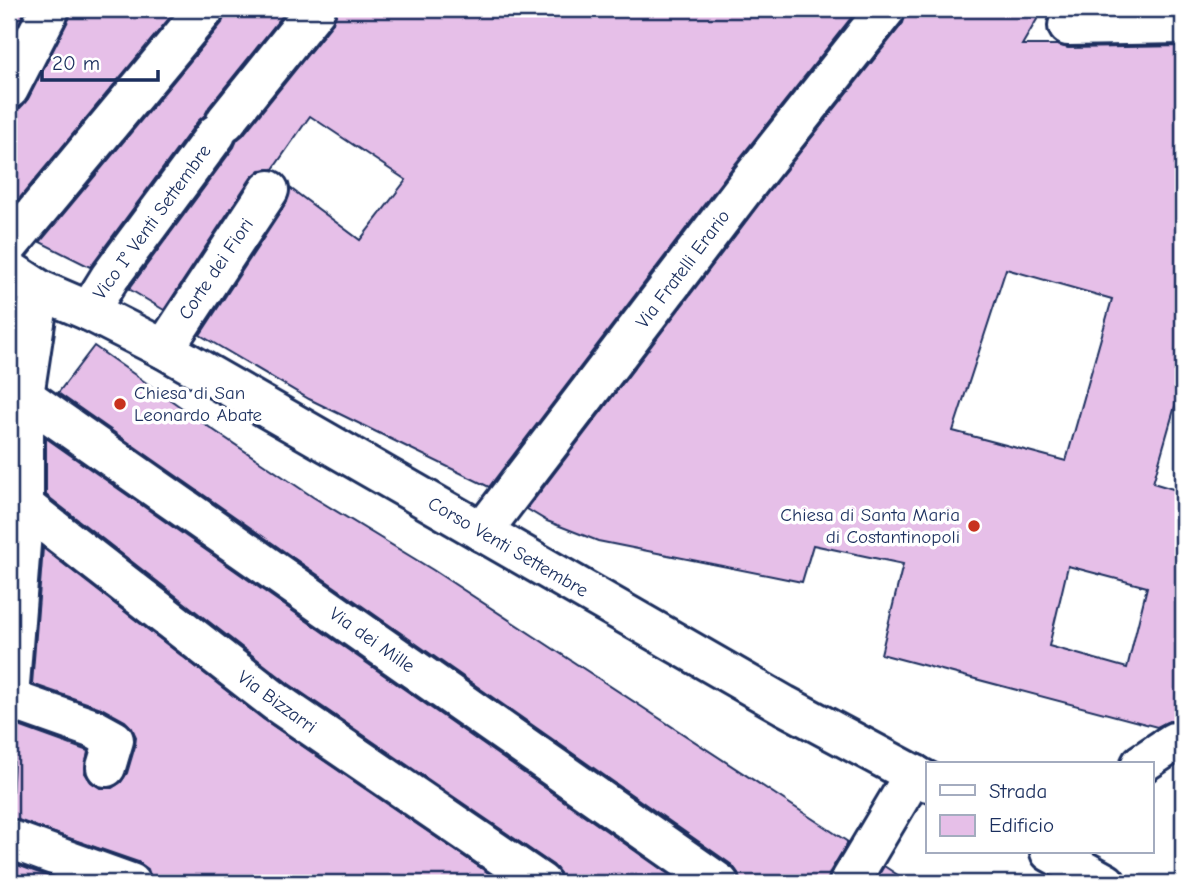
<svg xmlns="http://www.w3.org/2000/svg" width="1192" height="892" viewBox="0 0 1192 892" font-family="'Comic Neue',sans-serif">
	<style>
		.building { fill: #e6bfe8; stroke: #1b2f5e; stroke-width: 2; fill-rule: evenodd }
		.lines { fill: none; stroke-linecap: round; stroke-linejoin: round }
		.minor-casing { stroke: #1b2f5e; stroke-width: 44 }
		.minor { stroke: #fff; stroke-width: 38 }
		.poi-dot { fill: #c8321e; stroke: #fff; stroke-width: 2.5 }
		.labels { text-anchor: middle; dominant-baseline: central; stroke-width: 7; stroke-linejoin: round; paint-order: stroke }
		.street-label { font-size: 19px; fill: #1b2f5e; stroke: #fff }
		.poi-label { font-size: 19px; fill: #1b2f5e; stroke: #fff; text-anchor: start }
	</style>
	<rect width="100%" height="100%" fill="#fff"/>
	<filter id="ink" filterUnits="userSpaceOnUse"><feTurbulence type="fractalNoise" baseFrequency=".0143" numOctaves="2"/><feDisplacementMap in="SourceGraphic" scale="14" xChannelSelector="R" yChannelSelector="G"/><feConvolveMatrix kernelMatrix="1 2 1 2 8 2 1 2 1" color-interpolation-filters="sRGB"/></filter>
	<g filter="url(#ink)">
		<g class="building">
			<polygon points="9,9 26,9 9,42"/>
			<polygon points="72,9 177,9 9,211 9,111 20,108 28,99 69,19"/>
			<polygon points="226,9 288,9 209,107 205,115 198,121 90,267 40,242 222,23"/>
			<polygon points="337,9 858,9 732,168 489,487 309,399 200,335 287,202 290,188 360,240 406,180 310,116 273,169 260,170 251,178 164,310 129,289 234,147 237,140 243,135 333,23"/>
			<path d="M 907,9 L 1043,9 L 1022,45 L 1057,45 L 1068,48 L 1183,46 L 1183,378 L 1153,483 L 1183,492 L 1183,722 L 1169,721 L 1157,727 L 881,654 L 903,564 L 813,545 L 802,582 L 598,541 L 547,521 L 527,509 L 766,195 L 903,23 ZM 1006,269 L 1112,299 L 1066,461 L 953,431 ZM 1068,566 L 1147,587 L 1127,668 L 1049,646 Z"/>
			<polygon points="94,346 209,427 313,497 433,570 848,842 830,872 827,883 741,883 738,873 732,865 58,393"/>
			<polygon points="46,438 681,883 565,883 562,881 560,873 553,865 289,684 46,495"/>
			<polygon points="43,548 263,719 503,883 152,883 148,869 138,862 11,818 16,725 88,751 85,773 91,782 100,788 112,788 121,782 127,773 135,746 136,737 132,728 125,721 101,708 32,684"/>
			<polygon points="9,862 67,883 9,883"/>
			<polygon points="884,866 910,883 874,883"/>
		</g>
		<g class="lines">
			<defs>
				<g id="minor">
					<polyline points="1068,26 1183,24"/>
					<polyline points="9,89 50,9"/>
					<polyline points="226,121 316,9"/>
					<polyline points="9,245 205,9"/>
					<polyline points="9,270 40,290 89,311 164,349 784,705 928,782"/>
					<polyline points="89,311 110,277 216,134"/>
					<polyline points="164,349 269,190"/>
					<polyline points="24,396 719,883"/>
					<polyline points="24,506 276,702 541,883"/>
					<polyline points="482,532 749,182 886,9"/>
					<polyline points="9,697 24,506 24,396 40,290"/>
					<polyline points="9,699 94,729 114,740 106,767"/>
					<polyline points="1141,764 1174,742 1183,744"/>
					<polyline points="9,839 131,883"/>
					<polyline points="1050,852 1106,883"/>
					<polyline points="849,883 914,774"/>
				</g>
			</defs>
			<use href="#minor" class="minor-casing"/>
			<use href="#minor" class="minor"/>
		</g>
	</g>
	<g class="poi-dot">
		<circle cx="120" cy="404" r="7"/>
		<circle cx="974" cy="526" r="7"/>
	</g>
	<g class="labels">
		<g class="street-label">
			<text transform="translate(152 222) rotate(-54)">Vico I° Venti Settembre</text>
			<text transform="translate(216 269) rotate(-56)">Corte dei Fiori</text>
			<text transform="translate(683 269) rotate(-53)">Via Fratelli Erario</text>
			<text transform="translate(508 547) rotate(30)">Corso Venti Settembre</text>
			<text transform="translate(372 640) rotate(35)">Via dei Mille</text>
			<text transform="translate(277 702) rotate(36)">Via Bizzarri</text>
		</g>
		<g class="poi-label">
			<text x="134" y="393">Chiesa di San<tspan x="134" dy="22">Leonardo Abate</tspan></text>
			<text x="960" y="515" text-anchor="end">Chiesa di Santa Maria<tspan x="960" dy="22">di Costantinopoli</tspan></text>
		</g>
	</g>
	<rect width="1192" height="892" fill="none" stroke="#fff" stroke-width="35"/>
	<rect x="18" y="18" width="1157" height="857" fill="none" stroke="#1b2f5e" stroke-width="2.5" filter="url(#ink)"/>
	<rect x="926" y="762" width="228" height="91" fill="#ffffff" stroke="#a4acbf" stroke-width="2"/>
	<rect x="940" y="785" width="35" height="10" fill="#ffffff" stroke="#a4acbf" stroke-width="2"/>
	<text x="989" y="798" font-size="21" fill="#1b2f5e">Strada</text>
	<rect x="940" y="815" width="35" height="21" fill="#e6bfe8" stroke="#a4acbf" stroke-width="2"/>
	<text x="989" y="832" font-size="21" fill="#1b2f5e">Edificio</text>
	<path d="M42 70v10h116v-10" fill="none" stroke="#1b2f5e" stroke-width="3.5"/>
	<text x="52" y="70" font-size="21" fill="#1b2f5e" stroke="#ffffff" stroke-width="5" paint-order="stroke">20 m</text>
</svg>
